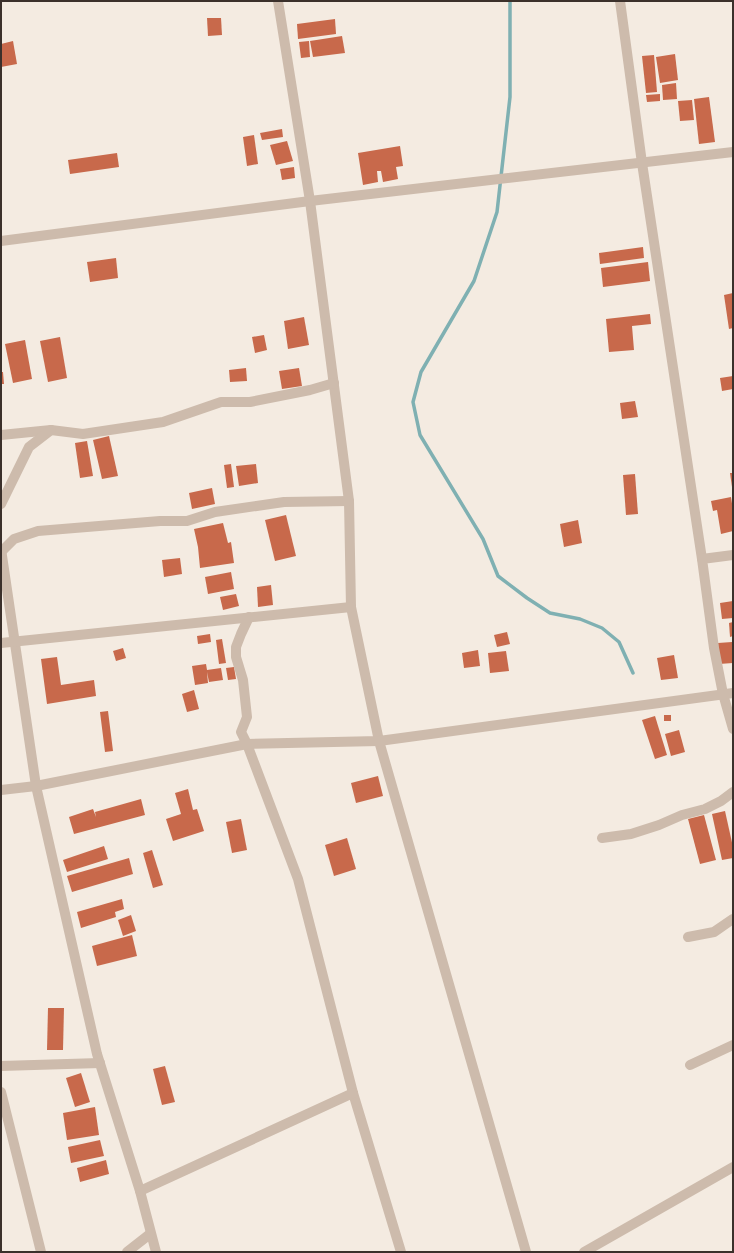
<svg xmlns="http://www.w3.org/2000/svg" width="734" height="1253" viewBox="0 0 734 1253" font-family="Manrope,sans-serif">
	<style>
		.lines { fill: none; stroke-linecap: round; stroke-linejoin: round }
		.stream { stroke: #7fb0b2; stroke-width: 3.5 }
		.building { fill: #c8694b }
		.minor { stroke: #cdbbac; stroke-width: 10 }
	</style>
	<rect width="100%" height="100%" fill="#f4ebe1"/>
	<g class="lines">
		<polyline class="stream" points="510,1 510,97 497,212 474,281 421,372 413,402 420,435 483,539 498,576 527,598 550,613 580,619 602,628 619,642 633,673"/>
	</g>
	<g class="building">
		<polygon points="207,18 221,18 222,35 208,36"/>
		<polygon points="335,19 336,34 298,39 297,24"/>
		<polygon points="342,36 345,53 313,57 310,41"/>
		<polygon points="13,41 17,64 1,67 1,44"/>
		<polygon points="309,41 310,57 301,58 299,42"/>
		<polygon points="675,54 678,80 660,83 656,57"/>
		<polygon points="654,55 657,92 646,93 642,56"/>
		<polygon points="676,83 677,99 663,100 662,85"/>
		<polygon points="660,94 660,101 647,102 646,95"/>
		<polygon points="709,97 715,142 699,144 694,99"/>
		<polygon points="692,100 694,120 680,121 678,101"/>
		<polygon points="282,129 283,137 262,140 260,133"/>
		<polygon points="254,135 258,164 247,166 243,137"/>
		<polygon points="287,141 293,161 276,165 270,145"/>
		<polygon points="400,146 403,166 396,167 398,179 383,182 381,171 377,171 378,182 363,185 358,153"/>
		<polygon points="117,153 119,167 70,174 68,160"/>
		<polygon points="294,167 295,178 282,180 280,169"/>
		<polygon points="643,247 644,258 600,264 599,253"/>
		<polygon points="116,258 118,278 90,282 87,262"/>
		<polygon points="648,262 650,281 603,287 601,268"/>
		<polygon points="733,293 733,328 729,329 724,295"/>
		<polygon points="650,314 651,324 632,326 634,350 609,352 606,319"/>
		<polygon points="304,317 309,345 288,349 284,321"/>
		<polygon points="264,335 267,350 255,353 252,337"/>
		<polygon points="60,337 67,378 48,382 40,341"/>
		<polygon points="25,340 32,379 13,383 5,344"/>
		<polygon points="246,368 247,381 230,382 229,370"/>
		<polygon points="299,368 302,386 282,389 279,371"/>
		<polygon points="1,372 3,372 4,384 1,384"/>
		<polygon points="733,376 733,389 722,391 720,378"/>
		<polygon points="635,401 638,417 622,419 620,403"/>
		<polygon points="109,436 118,476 102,479 93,440"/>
		<polygon points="87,441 93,476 80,478 75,443"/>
		<polygon points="231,464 234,487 227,488 224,465"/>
		<polygon points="256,464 258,483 239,486 236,466"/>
		<polygon points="730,473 733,473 733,487 732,487"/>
		<polygon points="635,474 638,514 626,515 623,475"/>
		<polygon points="212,488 215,504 192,509 189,493"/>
		<polygon points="731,497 733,510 733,531 721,534 717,510 713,511 711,501"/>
		<polygon points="286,515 296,556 275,561 265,520"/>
		<polygon points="578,520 582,543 564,547 560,524"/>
		<polygon points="223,523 228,543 231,542 234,563 200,568 198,547 194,529"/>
		<polygon points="180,558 182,574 164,577 162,560"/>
		<polygon points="231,572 234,589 208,594 205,577"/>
		<polygon points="271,585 273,605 258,607 257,587"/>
		<polygon points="236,594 239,606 223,610 220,597"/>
		<polygon points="733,601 733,618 722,619 720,603"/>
		<polygon points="733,622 733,636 730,637 729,623"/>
		<polygon points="507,632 510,644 497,647 494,635"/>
		<polygon points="210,634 211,642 198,644 197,636"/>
		<polygon points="222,639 226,663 219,664 216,640"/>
		<polygon points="732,642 733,663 719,664 718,643"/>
		<polygon points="123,648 126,658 116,661 113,651"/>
		<polygon points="478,650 480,666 464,668 462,653"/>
		<polygon points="506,651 509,671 490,673 488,653"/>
		<polygon points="674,655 678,678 661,680 657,658"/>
		<polygon points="57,657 61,685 94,680 96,696 47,704 41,659"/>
		<polygon points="206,664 207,670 221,668 223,680 209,682 207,672 208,683 195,685 192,666"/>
		<polygon points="234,667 236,679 228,680 226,668"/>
		<polygon points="194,690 199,709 187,712 182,694"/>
		<polygon points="108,711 113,751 105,752 100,712"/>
		<rect x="664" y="715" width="7" height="6"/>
		<polygon points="655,716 667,755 655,759 642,720"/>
		<polygon points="679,730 685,752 671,756 665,734"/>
		<polygon points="378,776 383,796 356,803 351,783"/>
		<polygon points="188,789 193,810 197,809 204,831 173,841 166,819 181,814 175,793"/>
		<polygon points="141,799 145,815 74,834 69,817 93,809 96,817 95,812"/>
		<polygon points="725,811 733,847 733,858 722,860 712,814"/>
		<polygon points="704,815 716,860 700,864 688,819"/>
		<polygon points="241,819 247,850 232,853 226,822"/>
		<polygon points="347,838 356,869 334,876 325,845"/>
		<polygon points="104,846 108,859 67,872 63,860"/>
		<polygon points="152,850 163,885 153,888 143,853"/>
		<polygon points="129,858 133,874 72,892 67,876"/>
		<polygon points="122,899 124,909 115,912 116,917 81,928 77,912"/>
		<polygon points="131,915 136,931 123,936 118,920"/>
		<polygon points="132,935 137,956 97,966 92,946"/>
		<polygon points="48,1008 64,1008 63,1050 47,1050"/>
		<polygon points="165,1066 175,1102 162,1105 153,1069"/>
		<polygon points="81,1073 90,1102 75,1107 66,1078"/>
		<polygon points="95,1107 99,1135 67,1140 63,1113"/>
		<polygon points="100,1140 104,1156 71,1163 68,1147"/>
		<polygon points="106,1160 109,1174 80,1182 77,1168"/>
	</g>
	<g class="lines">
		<g class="minor">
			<polyline points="278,1 310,201 349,501 351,607 379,741 526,1252"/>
			<polyline points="620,1 642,163 702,559"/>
			<polyline points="1,241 310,201 733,152"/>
			<polyline points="1,435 51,430 83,434 163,422 221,402 250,402 310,390 334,383"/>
			<polyline points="1,504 29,447 51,430"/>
			<polyline points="1,549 36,786 97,1054 140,1191 156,1252"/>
			<polyline points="1,552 14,539 38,531 160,521 187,521 215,512 284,502 349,501"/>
			<polyline points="733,555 702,559 714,648 723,694 733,729"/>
			<polyline points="249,617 241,634 236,647 236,657 243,680 247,717 241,732 247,744 298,879 353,1093 401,1252"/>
			<polyline points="1,643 351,607"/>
			<polyline points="1,790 36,786 247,744 379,741 733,693"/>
			<polyline points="602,838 631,834 659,825 682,815 705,809 721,801 733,792"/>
			<polyline points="688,937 714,932 733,919"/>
			<polyline points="690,1065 733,1045"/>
			<polyline points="1,1066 100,1063"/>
			<polyline points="1,1092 41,1252"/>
			<polyline points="140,1191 353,1093"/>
			<polyline points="127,1252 150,1234"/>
			<polyline points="584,1252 733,1167"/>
		</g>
	</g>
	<rect width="734" height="1253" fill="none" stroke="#3b302b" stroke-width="4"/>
</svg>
